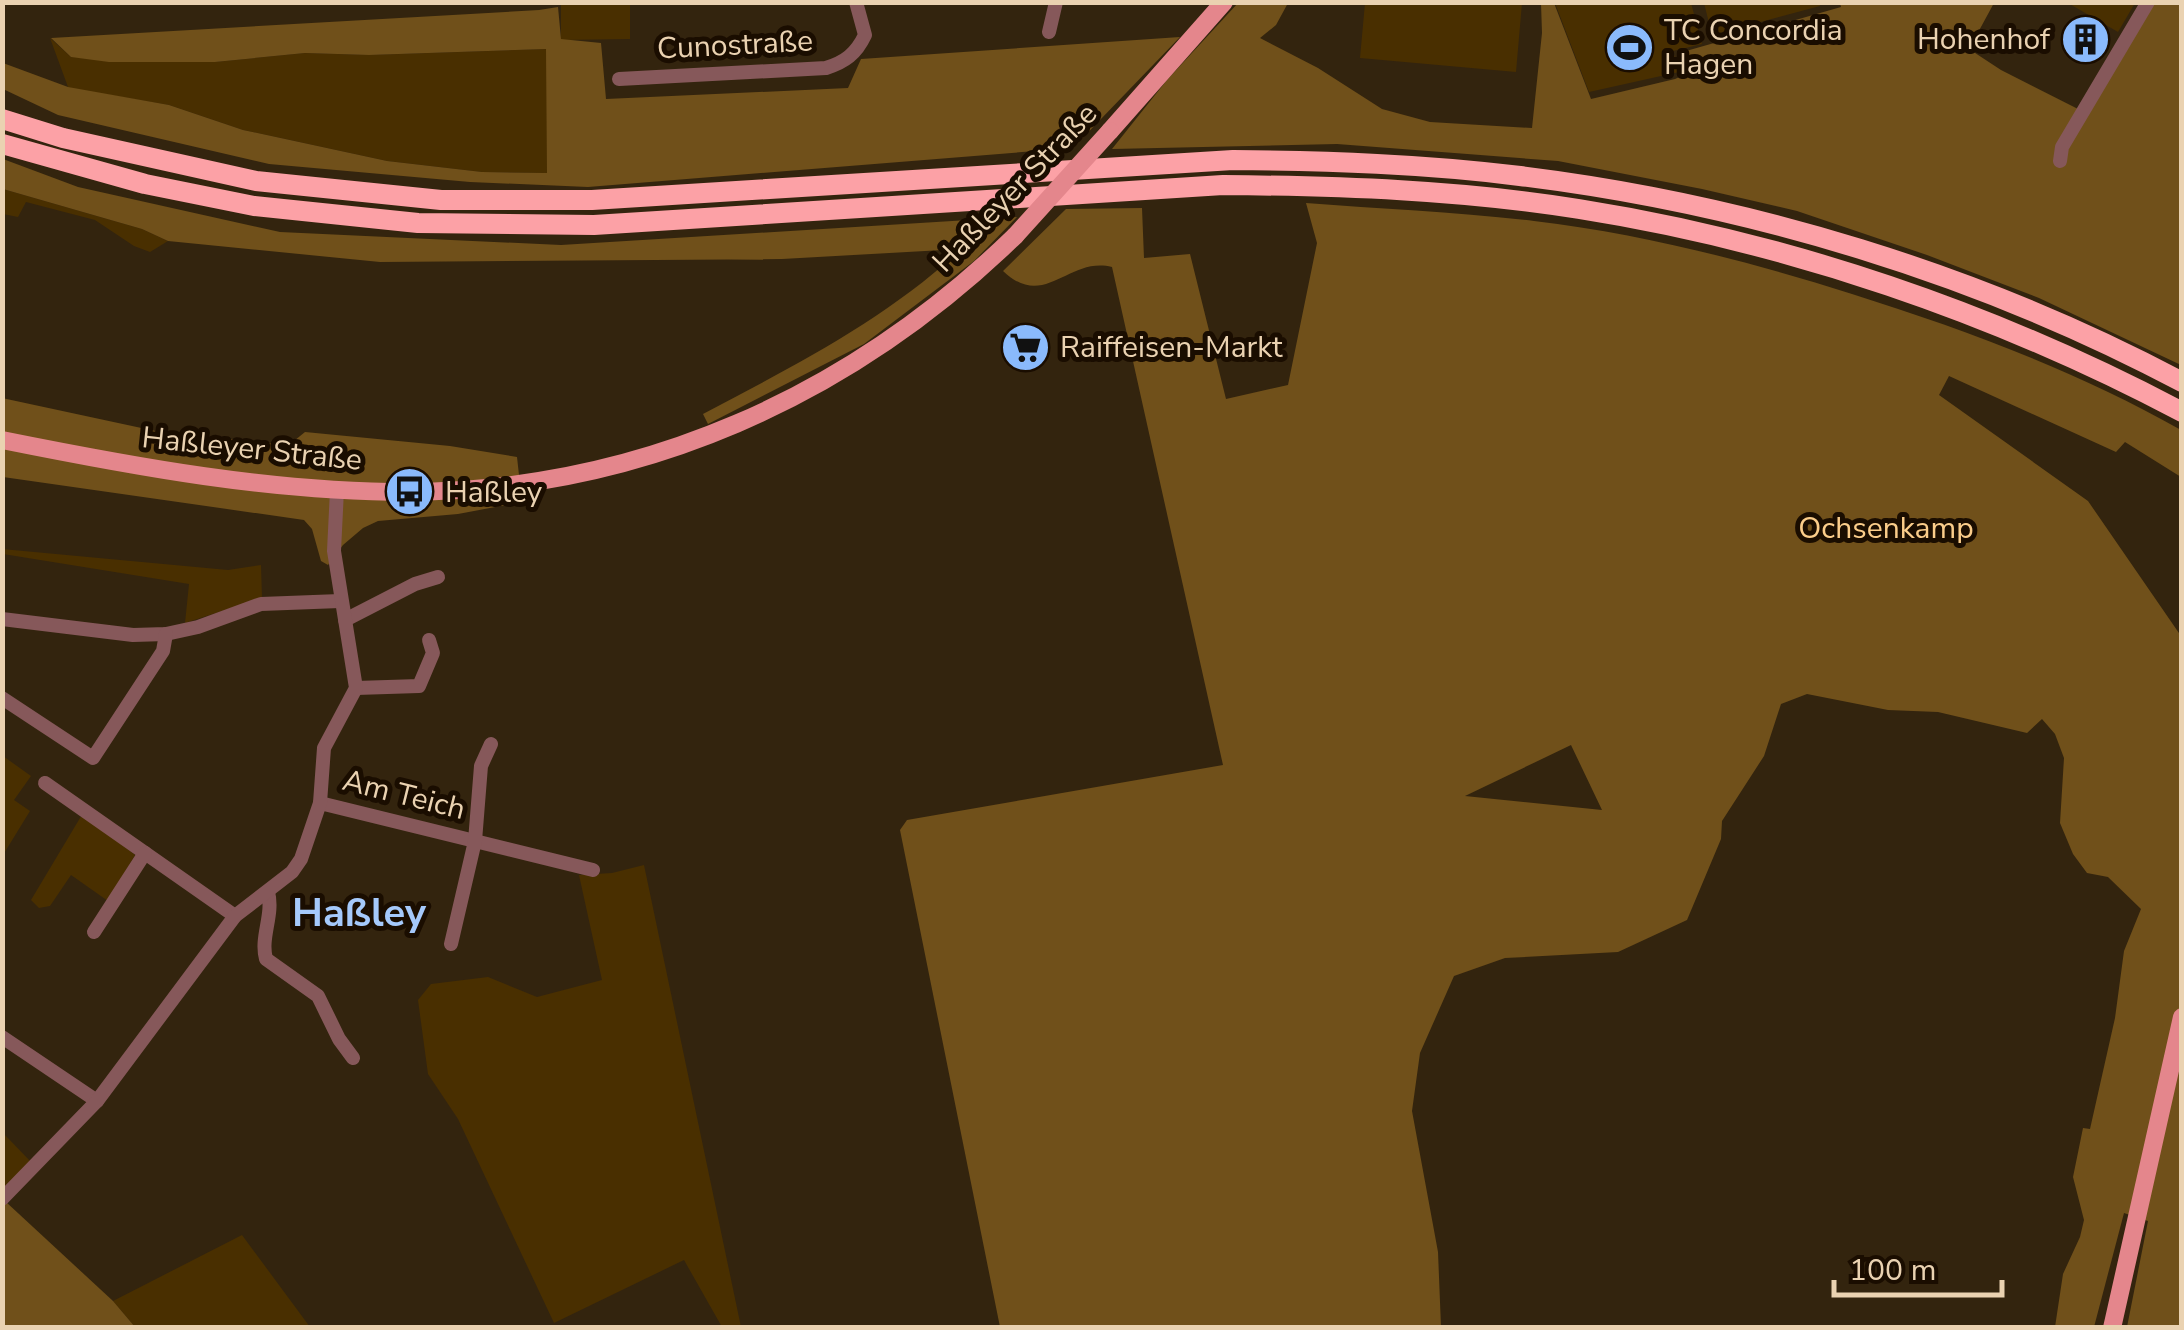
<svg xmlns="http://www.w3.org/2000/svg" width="2184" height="1330" viewBox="0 0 2184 1330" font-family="'Nunito Sans',sans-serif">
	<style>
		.green { fill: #492f00 }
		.forest { fill: #70501a; fill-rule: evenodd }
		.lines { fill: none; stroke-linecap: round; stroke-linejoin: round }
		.minor { stroke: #86585a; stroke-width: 14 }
		.major { stroke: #e4868c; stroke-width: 18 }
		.highway { stroke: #fca1a6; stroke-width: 20 }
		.major-bridge { stroke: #e4868c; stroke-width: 18 }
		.labels { text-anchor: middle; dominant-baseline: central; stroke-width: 10; stroke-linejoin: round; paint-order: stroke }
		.poi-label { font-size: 30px; fill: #ead2b1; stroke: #1a0d00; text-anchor: start }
		.street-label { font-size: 30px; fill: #ead2b1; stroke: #1a0d00 }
		.park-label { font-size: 30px; fill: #fbcd8a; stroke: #1a0d00 }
		.district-label { font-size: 40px; font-weight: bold; fill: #a5c9fb; stroke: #1a0d00 }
	</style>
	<rect width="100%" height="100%" fill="#33240e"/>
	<g class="green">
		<polygon points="1819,2 1820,6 1712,35 1704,3"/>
		<polygon points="561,3 630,3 630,39 561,40"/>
		<polygon points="1365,3 1522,3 1516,72 1360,58"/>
		<polygon points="1555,3 1691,3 1702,44 1673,51 1679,72 1589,92"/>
		<polygon points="2068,3 2135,3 2118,32"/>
		<polygon points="50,38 71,57 215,62 305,53 369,55 547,49 547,173 482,172 387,161 243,130 169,105 74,89 68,87"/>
		<polygon points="3,189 142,229 168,241 150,252 134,246 95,220 26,202 18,217 3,214"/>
		<polygon points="2,549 228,570 261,565 262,598 185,623 189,584 3,554"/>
		<polygon points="3,756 31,776 14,800 30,811 3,855"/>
		<polygon points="83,813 135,855 108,901 71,875 50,906 39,908 31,900"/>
		<polygon points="644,865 741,1327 722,1327 684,1260 554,1323 458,1119 428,1074 418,1000 431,984 488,977 537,997 602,980 579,875 612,873"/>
		<polygon points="3,1133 32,1163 3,1192"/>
		<polygon points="242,1235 310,1327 135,1327 113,1301"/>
	</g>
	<g class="forest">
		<polygon points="1238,3 1288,3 1276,25 1260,38 1318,68 1382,109 1430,122 1532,128 1542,33 1541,3 1554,3 1591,99 1675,79 1686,74 1679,53 1841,7 1840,3 1994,3 1969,49 2001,70 2078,109 2148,3 2181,3 2181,365 2039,298 1927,255 1797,211 1702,189 1558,161 1337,144 1112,149 1167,80"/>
		<polygon points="558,7 561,39 601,43 606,99 848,88 861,59 1180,37 1073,148 588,187 470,182 269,164 58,115 3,89 3,63 68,87 169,105 243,130 387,161 482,172 547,173 546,49 369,55 305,53 215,62 109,62 71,57 51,38 539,10"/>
		<path d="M 3,159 L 78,187 L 280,232 L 561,245 L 1017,217 L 974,261 L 864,344 L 708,424 L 703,414 C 792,367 887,319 961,249 L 782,259 L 380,262 L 168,241 L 142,229 L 3,189 Z"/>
		<path d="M 1306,203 C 1382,209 1458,212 1534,221 C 1643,234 1748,261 1852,294 C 1966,330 2077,371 2181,430 L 2181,477 L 2125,442 L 2116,452 L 1949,376 L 1939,395 L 2088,501 L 2181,636 L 2181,1327 L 2127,1327 L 2148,1221 L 2124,1213 L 2094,1327 L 2055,1327 L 2063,1274 L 2080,1237 L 2084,1220 L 2073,1177 L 2083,1128 L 2090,1129 L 2115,1018 L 2124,951 L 2141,909 L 2108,877 L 2087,873 L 2073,854 L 2060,823 L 2064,758 L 2055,734 L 2042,719 L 2027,733 L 1938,712 L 1888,710 L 1807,694 L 1781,704 L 1764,756 L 1722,821 L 1721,839 L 1687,920 L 1618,952 L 1505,958 L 1454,976 L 1420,1053 L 1412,1111 L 1438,1252 L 1441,1327 L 1000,1327 L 900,830 L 907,820 L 1223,765 L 1112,267 C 1068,256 1045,311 1003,271 L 1066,209 L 1142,208 L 1144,258 L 1190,254 L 1226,399 L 1288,385 L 1317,243 ZM 1571,745 L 1602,810 L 1465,796 Z"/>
		<polygon points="2,398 160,432 289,445 305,432 450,446 517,457 522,502 458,514 378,521 363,528 343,545 328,565 321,561 312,529 304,520 3,477"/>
		<polygon points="6,1202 113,1301 135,1327 3,1328 2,1204"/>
	</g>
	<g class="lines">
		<g class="minor">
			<polyline points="1049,32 1056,2"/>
			<path d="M 619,79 L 826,68 C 845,62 856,54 865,35 L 856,2"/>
			<polyline points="2060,161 2062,147 2148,2"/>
			<polyline points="2,619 133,635 166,634 198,627 261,604 340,601"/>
			<polyline points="345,620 415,584 438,577"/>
			<polyline points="356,688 419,686 433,653 429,640"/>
			<polyline points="2,698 93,758 163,651 166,634"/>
			<polyline points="45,783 235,916"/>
			<polyline points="320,803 593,870"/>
			<path d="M 268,892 C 274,915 260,937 266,959 L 318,996 L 339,1039 L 353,1058"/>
			<polyline points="94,932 145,853"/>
			<polyline points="451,944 475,841 481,766 491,744"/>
			<polyline points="2,1037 97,1101"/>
			<polyline points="2,1199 97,1101 235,916 292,872 301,859 320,803 324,748 356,688 334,551 337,490"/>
		</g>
		<g class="major">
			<polyline points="1110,131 1224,2"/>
			<path d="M 2,440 C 136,467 272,492 408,492 C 641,490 849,397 1015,236"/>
			<polyline points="2112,1328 2182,1017"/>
		</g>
		<g class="highway">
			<path d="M 2,119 L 63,138 L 256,181 L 441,200 L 592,200 L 1233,160 C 1329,161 1425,164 1520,176 C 1748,204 1979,274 2182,382"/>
			<path d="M 2,144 L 145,184 L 254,206 L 418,223 L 594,225 L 1223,185 C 1341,186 1461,190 1579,209 C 1788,242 1995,313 2182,412"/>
		</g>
		<polyline class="major-bridge" points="1015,236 1110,131"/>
	</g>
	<defs>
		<symbol id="building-disc" viewBox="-11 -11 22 22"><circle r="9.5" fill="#8abafc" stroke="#1a0d00"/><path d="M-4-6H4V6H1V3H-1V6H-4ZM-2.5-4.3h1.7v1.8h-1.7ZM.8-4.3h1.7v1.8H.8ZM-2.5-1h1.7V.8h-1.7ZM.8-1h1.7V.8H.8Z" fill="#111"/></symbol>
		<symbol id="stadium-disc" viewBox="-11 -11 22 22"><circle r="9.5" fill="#8abafc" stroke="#1a0d00"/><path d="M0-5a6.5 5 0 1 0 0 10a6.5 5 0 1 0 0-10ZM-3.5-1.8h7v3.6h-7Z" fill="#111"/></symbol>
		<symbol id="supermarket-disc" viewBox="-11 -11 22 22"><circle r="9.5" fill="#8abafc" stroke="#1a0d00"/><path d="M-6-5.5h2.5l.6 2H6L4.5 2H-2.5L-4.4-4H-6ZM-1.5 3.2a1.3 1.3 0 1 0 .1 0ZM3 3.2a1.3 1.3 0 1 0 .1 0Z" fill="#111"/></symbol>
		<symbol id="bus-disc" viewBox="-11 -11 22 22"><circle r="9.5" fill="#8abafc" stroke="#1a0d00"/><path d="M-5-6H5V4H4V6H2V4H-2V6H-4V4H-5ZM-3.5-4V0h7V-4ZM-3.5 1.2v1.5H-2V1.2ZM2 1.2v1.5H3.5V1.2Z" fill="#111"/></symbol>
	</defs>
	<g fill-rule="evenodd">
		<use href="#building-disc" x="2058" y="12" width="55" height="55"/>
		<use href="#stadium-disc" x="1602" y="20" width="55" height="55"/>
		<use href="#supermarket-disc" x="998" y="320" width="55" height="55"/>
		<use href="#bus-disc" x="382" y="464" width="55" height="55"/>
	</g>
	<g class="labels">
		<g class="poi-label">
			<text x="1664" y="30">TC Concordia<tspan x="1664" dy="34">Hagen</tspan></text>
			<text x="2050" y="39" text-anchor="end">Hohenhof</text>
			<text x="1060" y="347">Raiffeisen-Markt</text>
			<text x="445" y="492">Haßley</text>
		</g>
		<g class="street-label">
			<text transform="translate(735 45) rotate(-3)">Cunostraße</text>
			<text transform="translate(1015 188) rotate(-46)">Haßleyer Straße</text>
			<text transform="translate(252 449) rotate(6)">Haßleyer Straße</text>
			<text transform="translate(404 795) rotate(14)">Am Teich</text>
		</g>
		<g class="park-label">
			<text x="1886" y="528">Ochsenkamp</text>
		</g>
		<g class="district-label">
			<text x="359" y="913">Haßley</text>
		</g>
	</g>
	<rect width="2184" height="1330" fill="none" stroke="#ead2b1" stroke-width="10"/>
	<path d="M1834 1280v15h168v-15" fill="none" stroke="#ead2b1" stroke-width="5"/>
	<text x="1849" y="1280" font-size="30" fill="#ead2b1" stroke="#1a0d00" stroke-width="8" paint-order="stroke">100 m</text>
</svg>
